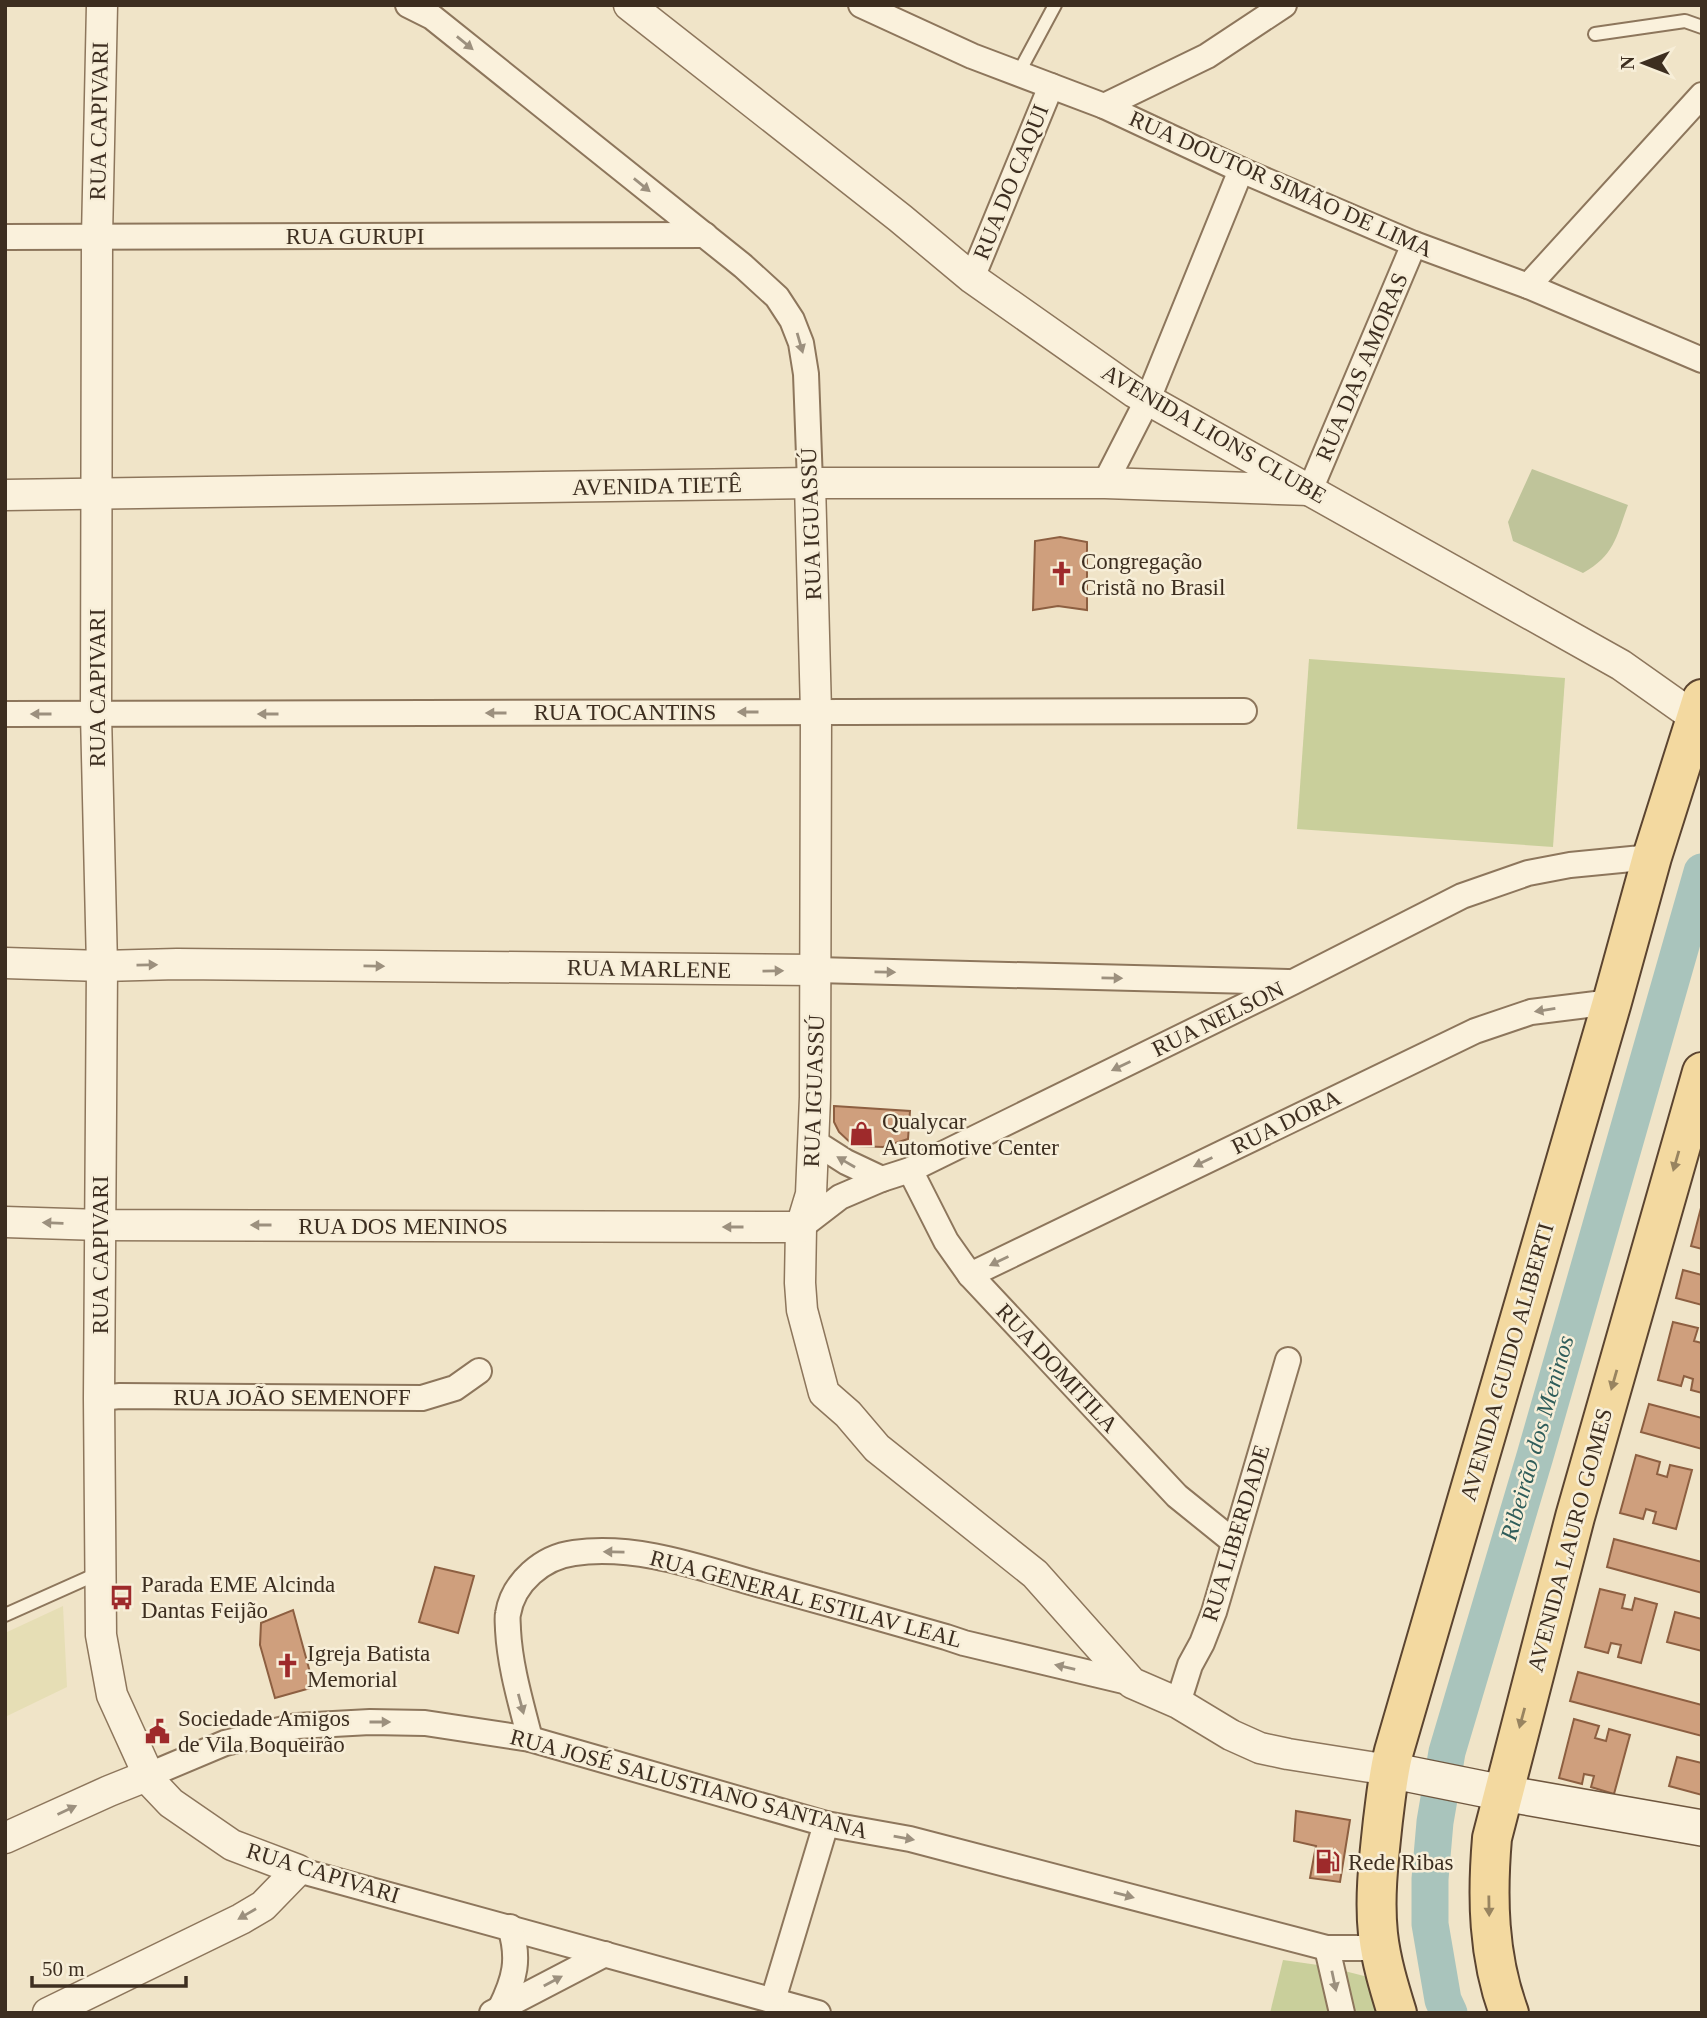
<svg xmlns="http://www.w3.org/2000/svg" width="1707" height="2018" viewBox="0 0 1707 2018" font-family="Georgia,serif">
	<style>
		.farmland { fill: #e6deb5 }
		.green { fill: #c9cf9b }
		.cemetery { fill: #bfc49a }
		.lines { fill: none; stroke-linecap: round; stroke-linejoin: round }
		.river { stroke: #a9c4bc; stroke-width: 37 }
		.building { fill: #cf9f7d; stroke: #8d5f41; stroke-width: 2 }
		.service-casing { stroke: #8d765c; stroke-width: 16 }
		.minor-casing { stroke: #8d765c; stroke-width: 28 }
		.tertiary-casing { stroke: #8d765c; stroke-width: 33 }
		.secondary-casing { stroke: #6f573f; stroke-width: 38 }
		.primary-casing { stroke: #5b4430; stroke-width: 42 }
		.service { stroke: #faf1dc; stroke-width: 12 }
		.minor { stroke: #faf1dc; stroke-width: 24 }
		.tertiary { stroke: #faf1dc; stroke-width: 30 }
		.secondary { stroke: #faf1dc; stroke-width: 35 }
		.primary { stroke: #f3d9a0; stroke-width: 38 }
		.oneway { fill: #9c907e }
		.oneway2 { fill: #988460 }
		.labels { text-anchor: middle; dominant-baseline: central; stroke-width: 5; stroke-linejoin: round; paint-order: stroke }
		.street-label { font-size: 23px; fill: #3d2e20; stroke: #f7eed8 }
		.poi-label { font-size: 23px; fill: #3d2e20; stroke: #f7eed8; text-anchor: start }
		.water-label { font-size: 24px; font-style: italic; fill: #2f5d5a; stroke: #f7eed8 }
	</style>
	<rect width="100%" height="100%" fill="#f0e4c8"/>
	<polygon class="farmland" points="63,1606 67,1687 5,1717 5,1633"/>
	<g class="green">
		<polygon points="1309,659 1565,678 1553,847 1297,829"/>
		<polygon points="1283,1960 1325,1966 1368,1977 1384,2013 1270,2013"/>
	</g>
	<path class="cemetery" d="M 1532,469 L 1628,505 C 1616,537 1615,555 1583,573 L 1513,541 L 1508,522 Z"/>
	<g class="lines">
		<polyline class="river" points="1449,2013 1443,2000 1430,1924 1430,1879 1435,1822 1447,1752 1535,1456 1702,872"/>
	</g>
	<g class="building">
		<polygon points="1060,537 1087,542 1087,610 1058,606 1033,610 1035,541"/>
		<polygon points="834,1106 910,1111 908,1139 883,1147 854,1146 839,1132 834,1122"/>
		<polygon points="1702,1204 1702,1249 1691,1246"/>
		<polygon points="1683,1270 1702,1275 1702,1305 1676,1298"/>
		<polygon points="1673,1322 1698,1328 1694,1341 1702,1343 1702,1393 1691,1390 1693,1379 1684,1376 1681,1386 1658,1380"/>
		<polygon points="1649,1404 1702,1418 1702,1449 1641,1432"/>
		<polygon points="1636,1455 1660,1462 1657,1474 1667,1477 1670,1465 1692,1470 1676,1529 1653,1523 1656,1512 1646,1509 1643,1519 1620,1513"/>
		<polygon points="1614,1539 1702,1562 1702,1593 1607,1567"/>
		<polygon points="435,1567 474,1576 458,1633 419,1622"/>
		<polygon points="1600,1589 1625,1595 1622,1608 1632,1610 1635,1598 1657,1604 1641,1663 1618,1657 1621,1645 1611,1643 1608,1653 1585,1647"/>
		<polygon points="293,1610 314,1687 275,1698 260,1645 261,1623"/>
		<polygon points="1675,1612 1702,1619 1702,1651 1667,1642"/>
		<polygon points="1578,1672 1702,1705 1702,1736 1570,1701"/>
		<polygon points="1574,1719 1599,1726 1595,1738 1606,1741 1609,1729 1630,1735 1614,1794 1591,1787 1594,1776 1584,1774 1582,1784 1559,1778"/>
		<polygon points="1677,1757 1702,1763 1702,1795 1669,1786"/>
		<polygon points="1296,1811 1350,1820 1340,1882 1310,1878 1316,1846 1294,1841"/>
	</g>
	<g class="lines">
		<defs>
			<g id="service">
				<polyline points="1595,34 1685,21 1702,27"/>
				<polyline points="1018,74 1055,5"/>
				<polyline points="5,1615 99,1573"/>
			</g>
			<g id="minor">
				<polyline points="408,5 432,17 743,266 777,297 792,320 801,343 806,374 810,483"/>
				<polyline points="861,5 972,56 1104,106 1241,170 1414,244 1528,286 1702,360"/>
				<polyline points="1104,106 1207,56 1284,5"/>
				<polyline points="5,237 705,235"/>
				<polyline points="972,278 1051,86"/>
				<polyline points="1528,286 1702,95"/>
				<polyline points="1105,483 1148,399 1241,170"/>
				<polyline points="1310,490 1414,244"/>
				<polyline points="5,714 1244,711"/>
				<polyline points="816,970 1288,982"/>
				<polyline points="813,1141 846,1162 882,1179"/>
				<polyline points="910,1170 946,1241 970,1275 1177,1496 1234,1542"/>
				<polyline points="801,1227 840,1197 882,1179 910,1170 1293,982 1462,896 1528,873 1570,865 1652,857"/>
				<polyline points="970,1275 1475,1031 1531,1012 1612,1002"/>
				<polyline points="99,1398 120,1396 422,1398 455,1388 479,1371"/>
				<polyline points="1178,1703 1190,1665 1202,1643 1214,1612 1288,1360"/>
				<path d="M 530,1739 C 521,1703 510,1667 508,1630 C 508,1625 507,1618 508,1614 C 513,1582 543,1557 574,1553 C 637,1544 701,1568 761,1585 C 823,1602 884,1619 946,1637 L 964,1643 L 1132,1683"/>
				<polyline points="149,1775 225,1743 297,1726 370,1722 425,1723 530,1739 826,1824 910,1839 1327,1948 1380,1948"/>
				<polyline points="298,1870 818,2013"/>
				<polyline points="1327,1948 1342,2013"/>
				<polyline points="773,2000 826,1824"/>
				<path d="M 500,2009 C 515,1979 520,1959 510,1927"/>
				<polyline points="492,2013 605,1954"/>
			</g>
			<g id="tertiary">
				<polyline points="629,5 900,218 972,278 1134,392 1621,665 1696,718"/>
				<polyline points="810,483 816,712 815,1097 811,1194 801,1227 800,1283 802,1310 824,1393 848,1414 877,1448 1035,1574 1132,1683 1178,1703 1231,1735 1260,1748 1288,1754 1389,1770"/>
				<polyline points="5,495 810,483 1105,483 1310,490"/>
				<polyline points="5,963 102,966 177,964 816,970"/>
				<polyline points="5,1222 101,1225 801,1227"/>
				<polyline points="5,1838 109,1791 149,1775"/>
				<polyline points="48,2013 241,1919 263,1906 298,1870 232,1845 171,1803 152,1783 112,1695 101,1635 99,1398 102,966 96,714 97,237 102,5"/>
			</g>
			<polyline id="secondary" points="1389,1770 1503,1793 1702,1828"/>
			<g id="primary">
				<path d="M 1397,2013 C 1389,1987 1381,1961 1378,1934 C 1374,1896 1379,1858 1383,1820 C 1386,1797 1388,1774 1394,1751 L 1612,1002 L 1652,857 L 1702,699"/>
				<path d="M 1509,2013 C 1488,1956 1487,1897 1492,1838 L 1575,1517 L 1702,1072"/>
			</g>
		</defs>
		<use href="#service" class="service-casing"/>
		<use href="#minor" class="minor-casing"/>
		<use href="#tertiary" class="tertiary-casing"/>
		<use href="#secondary" class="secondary-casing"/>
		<use href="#primary" class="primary-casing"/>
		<use href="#service" class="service"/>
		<use href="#minor" class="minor"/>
		<use href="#tertiary" class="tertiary"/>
		<use href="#secondary" class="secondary"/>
		<use href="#primary" class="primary"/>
	</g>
	<defs><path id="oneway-solid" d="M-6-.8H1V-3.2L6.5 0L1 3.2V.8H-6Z" transform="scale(1.75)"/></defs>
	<g class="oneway">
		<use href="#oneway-solid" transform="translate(465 43) rotate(39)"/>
		<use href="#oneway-solid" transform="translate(642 185) rotate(39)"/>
		<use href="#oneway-solid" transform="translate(800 343) rotate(74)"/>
		<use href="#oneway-solid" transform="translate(748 712) rotate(180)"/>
		<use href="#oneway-solid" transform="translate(496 713) rotate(180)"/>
		<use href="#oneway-solid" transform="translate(41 714) rotate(-180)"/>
		<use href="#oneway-solid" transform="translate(268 714) rotate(180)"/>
		<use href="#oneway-solid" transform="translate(147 965) rotate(-1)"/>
		<use href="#oneway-solid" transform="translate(374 966) rotate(1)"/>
		<use href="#oneway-solid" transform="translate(773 971) rotate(-1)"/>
		<use href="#oneway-solid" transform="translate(885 972) rotate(1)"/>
		<use href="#oneway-solid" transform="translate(1112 978) rotate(1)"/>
		<use href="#oneway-solid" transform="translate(1545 1010) rotate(171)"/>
		<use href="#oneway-solid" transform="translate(1121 1066) rotate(154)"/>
		<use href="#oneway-solid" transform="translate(846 1162) rotate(-150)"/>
		<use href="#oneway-solid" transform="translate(1203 1162) rotate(154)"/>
		<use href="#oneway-solid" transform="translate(53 1223) rotate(-178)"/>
		<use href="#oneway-solid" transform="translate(261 1225) rotate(-180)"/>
		<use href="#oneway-solid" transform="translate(733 1227) rotate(-180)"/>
		<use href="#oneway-solid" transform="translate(999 1261) rotate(154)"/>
		<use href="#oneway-solid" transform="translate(614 1552) rotate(-179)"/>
		<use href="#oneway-solid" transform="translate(1065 1667) rotate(-167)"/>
		<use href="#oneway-solid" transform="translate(521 1704) rotate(75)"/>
		<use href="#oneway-solid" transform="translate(380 1722)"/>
		<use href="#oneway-solid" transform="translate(67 1810) rotate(-25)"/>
		<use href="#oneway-solid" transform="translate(904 1838) rotate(10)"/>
		<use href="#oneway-solid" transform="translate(1124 1895) rotate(15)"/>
		<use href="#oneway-solid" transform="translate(247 1914) rotate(150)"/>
		<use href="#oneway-solid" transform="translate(553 1981) rotate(-28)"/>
		<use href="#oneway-solid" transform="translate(1334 1981) rotate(78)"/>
	</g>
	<g class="oneway2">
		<use href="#oneway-solid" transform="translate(1676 1161) rotate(106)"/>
		<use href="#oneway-solid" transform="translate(1614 1380) rotate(106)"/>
		<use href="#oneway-solid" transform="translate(1522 1718) rotate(105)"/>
		<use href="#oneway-solid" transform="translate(1489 1906) rotate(89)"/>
	</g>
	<defs>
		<symbol id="church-bare" viewBox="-9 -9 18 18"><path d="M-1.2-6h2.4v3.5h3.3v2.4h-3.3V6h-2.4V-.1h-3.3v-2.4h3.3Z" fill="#9e2a2b" stroke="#f7eed8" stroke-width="2.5" paint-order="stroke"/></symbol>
		<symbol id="shop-bare" viewBox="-9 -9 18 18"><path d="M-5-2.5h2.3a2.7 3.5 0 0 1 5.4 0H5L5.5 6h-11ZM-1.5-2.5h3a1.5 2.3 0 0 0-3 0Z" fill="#9e2a2b" stroke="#f7eed8" stroke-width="2.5" paint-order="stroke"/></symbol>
		<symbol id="bus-bare" viewBox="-9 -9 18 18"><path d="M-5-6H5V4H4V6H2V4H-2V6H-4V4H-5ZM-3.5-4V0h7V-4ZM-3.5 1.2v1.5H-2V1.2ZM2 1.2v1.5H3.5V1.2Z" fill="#9e2a2b" stroke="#f7eed8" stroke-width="2.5" paint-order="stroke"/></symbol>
		<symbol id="civic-bare" viewBox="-9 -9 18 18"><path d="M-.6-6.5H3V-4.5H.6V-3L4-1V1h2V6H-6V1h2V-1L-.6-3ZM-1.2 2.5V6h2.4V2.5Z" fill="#9e2a2b" stroke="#f7eed8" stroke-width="2.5" paint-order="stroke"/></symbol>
		<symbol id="fuel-bare" viewBox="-9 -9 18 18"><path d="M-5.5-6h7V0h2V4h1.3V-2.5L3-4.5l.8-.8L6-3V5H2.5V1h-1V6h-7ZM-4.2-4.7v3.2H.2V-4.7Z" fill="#9e2a2b" stroke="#f7eed8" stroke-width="2.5" paint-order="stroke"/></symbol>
	</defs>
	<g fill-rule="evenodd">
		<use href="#church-bare" x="1044" y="556" width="35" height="35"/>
		<use href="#shop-bare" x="844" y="1116" width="35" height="35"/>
		<use href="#bus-bare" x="104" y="1580" width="35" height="35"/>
		<use href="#church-bare" x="270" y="1648" width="35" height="35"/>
		<use href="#civic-bare" x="140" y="1714" width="35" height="35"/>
		<use href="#fuel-bare" x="1310" y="1844" width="35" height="35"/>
	</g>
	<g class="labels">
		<g class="street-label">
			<text transform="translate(99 121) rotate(-89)">RUA CAPIVARI</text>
			<text transform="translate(1011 182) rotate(-68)">RUA DO CAQUI</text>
			<text transform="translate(1281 184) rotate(24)">RUA DOUTOR SIMÃO DE LIMA</text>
			<text x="355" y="236">RUA GURUPI</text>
			<text transform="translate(1362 367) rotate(-67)">RUA DAS AMORAS</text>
			<text transform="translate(1214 434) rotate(30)">AVENIDA LIONS CLUBE</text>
			<text transform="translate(657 486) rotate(-1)">AVENIDA TIETÊ</text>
			<text transform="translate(811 524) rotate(-92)">RUA IGUASSÚ</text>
			<text transform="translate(97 688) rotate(-90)">RUA CAPIVARI</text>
			<text x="625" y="712">RUA TOCANTINS</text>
			<text transform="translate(649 969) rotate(1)">RUA MARLENE</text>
			<text transform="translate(1218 1019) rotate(-26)">RUA NELSON</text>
			<text transform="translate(814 1091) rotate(-88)">RUA IGUASSÚ</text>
			<text transform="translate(1286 1122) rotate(-26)">RUA DORA</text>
			<text x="403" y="1226">RUA DOS MENINOS</text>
			<text transform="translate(100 1255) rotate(-90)">RUA CAPIVARI</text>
			<text transform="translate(1507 1362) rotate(-74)">AVENIDA GUIDO ALIBERTI</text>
			<text transform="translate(1057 1368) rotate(47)">RUA DOMITILA</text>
			<text x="292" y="1397">RUA JOÃO SEMENOFF</text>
			<text transform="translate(1236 1533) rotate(-73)">RUA LIBERDADE</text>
			<text transform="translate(1570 1540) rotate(-75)">AVENIDA LAURO GOMES</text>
			<text transform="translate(806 1599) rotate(15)">RUA GENERAL ESTILAV LEAL</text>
			<text transform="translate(689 1784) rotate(15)">RUA JOSÉ SALUSTIANO SANTANA</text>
			<text transform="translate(323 1873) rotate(17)">RUA CAPIVARI</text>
		</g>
		<g class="poi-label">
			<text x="1081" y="561">Congregação<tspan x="1081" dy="26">Cristã no Brasil</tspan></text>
			<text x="882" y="1121">Qualycar<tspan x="882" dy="26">Automotive Center</tspan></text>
			<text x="141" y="1584">Parada EME Alcinda<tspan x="141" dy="26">Dantas Feijão</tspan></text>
			<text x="307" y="1653">Igreja Batista<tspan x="307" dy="26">Memorial</tspan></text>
			<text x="178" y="1718">Sociedade Amigos<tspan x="178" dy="26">de Vila Boqueirão</tspan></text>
			<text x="1348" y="1862">Rede Ribas</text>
		</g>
		<g class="water-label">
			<text transform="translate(1537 1438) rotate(-74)">Ribeirão dos Meninos</text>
		</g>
	</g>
	<rect width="1707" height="2018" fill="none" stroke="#3d2e20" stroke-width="14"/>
	<g transform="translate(1644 63) rotate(270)" stroke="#f7eed8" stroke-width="5" paint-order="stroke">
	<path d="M0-5L12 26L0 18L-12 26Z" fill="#3d2e20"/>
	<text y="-10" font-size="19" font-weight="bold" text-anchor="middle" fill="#3d2e20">N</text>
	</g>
	<path d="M32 1976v10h154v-10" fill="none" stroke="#3d2e20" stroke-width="3.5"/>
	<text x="42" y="1976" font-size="21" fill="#3d2e20" stroke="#f7eed8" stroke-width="5" paint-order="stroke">50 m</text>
</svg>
